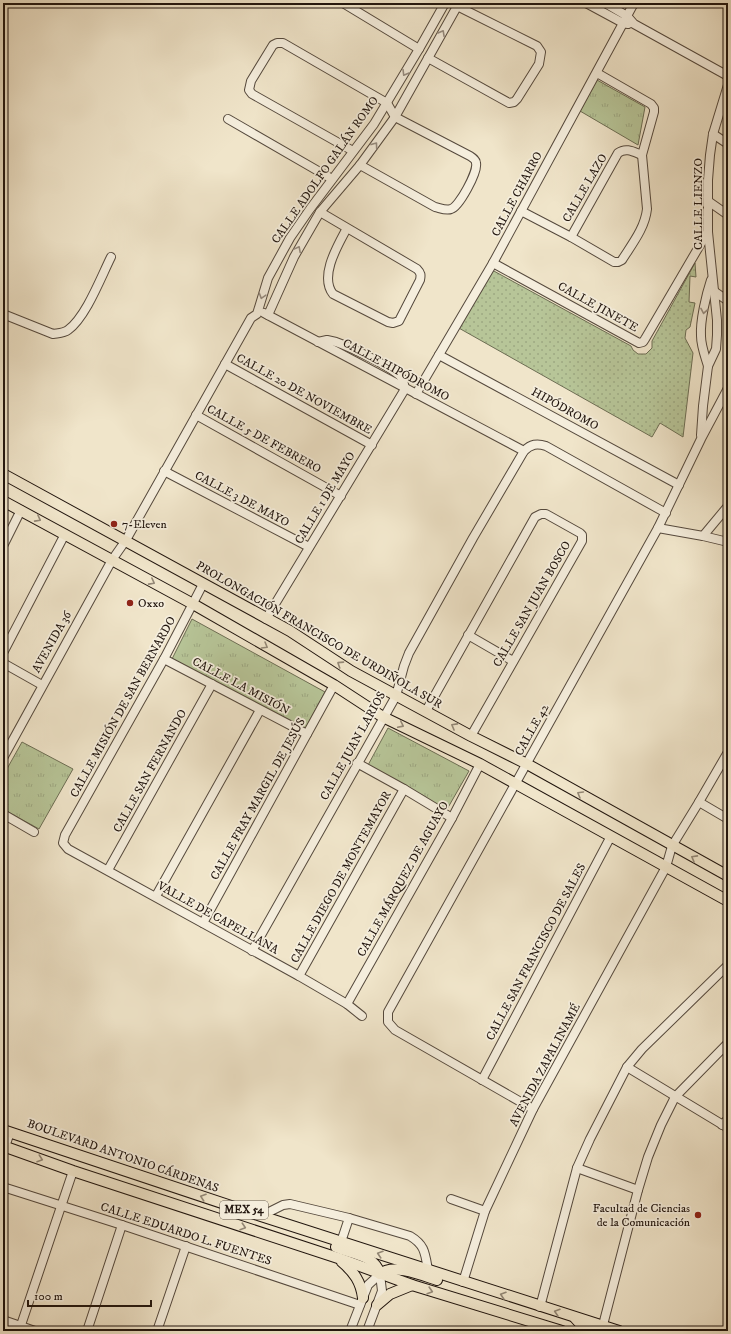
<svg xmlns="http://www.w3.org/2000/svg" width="731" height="1334" viewBox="0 0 731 1334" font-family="'IM FELL DW Pica',serif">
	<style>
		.grass { fill: url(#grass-dots); stroke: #6c6d53 }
		.park { fill: url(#park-tufts); stroke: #6c6d53 }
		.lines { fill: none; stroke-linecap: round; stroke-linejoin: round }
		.minor-casing { stroke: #55493d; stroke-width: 10 }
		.major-casing { stroke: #21150e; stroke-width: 12 }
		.minor { stroke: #f5eedd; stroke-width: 8 }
		.major { stroke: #f0e5ca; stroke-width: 10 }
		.oneway { stroke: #968c80 }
		.oneway2 { stroke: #938775 }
		.poi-dot { fill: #8f2418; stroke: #f5eedd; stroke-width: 1.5 }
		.labels { text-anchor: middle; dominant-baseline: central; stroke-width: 3.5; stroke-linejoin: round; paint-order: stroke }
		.shield { fill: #f5eedd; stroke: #61564c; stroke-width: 1 }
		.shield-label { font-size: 11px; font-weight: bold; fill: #21150e }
		.street-label { font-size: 12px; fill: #21150e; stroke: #f5eedd }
		.poi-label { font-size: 12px; fill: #21150e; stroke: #f5eedd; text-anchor: start }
	</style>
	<defs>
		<pattern id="grass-dots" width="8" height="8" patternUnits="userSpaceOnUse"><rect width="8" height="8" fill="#b7c598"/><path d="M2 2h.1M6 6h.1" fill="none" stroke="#9da882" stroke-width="1.8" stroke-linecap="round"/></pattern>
		<pattern id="park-tufts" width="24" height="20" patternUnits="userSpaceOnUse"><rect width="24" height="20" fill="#b7c598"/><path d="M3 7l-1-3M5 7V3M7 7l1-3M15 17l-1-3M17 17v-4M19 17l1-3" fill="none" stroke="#9da882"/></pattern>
	</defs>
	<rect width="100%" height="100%" fill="#f0e5ca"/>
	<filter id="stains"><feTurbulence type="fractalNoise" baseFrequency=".005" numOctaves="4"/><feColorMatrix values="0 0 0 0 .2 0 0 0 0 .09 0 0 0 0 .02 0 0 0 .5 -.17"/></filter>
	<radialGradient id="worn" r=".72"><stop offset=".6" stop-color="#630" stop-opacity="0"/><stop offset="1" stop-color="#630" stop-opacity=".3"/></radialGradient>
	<polygon class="grass" points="695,263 696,277 690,276 689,302 695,303 690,327 686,330 685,338 693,353 683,437 660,423 652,437 457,327 492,270 631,346 633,350 638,354 646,354 652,348 652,341"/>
	<g class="park">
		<polygon points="597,80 645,107 638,145 580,111"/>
		<polygon points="192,619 325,692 304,731 172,659"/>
		<polygon points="388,728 469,771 446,811 367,767"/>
		<polygon points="22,742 73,769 39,829 3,809 3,776"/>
	</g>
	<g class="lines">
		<defs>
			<g id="minor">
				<polyline points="343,3 419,49"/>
				<polyline points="586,3 623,23 628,24"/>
				<polyline points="605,3 627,16 634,24 728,76"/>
				<polyline points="428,58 509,103 514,102 517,99 539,64 541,52 537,46 457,6"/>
				<polyline points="228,119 332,179"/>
				<polyline points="713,134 728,144"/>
				<path d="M 353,151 L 252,94 L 249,90 L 251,81 L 273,45 L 277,43 L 283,43 L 387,103 L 395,117 L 470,156 C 473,158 476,160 476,163 C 478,172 459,207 451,209 C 446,211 440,208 435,207 L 360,165"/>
				<polyline points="708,201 728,215"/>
				<path d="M 521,211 L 571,237 L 614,262 L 618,262 L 622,260 C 632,244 645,228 647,209 L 642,155 L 654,112 L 654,108 L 651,104 L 597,73"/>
				<path d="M 320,212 L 417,269 C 421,273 421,275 420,280 L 399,321 L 393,323 L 388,322 L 333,294 C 319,276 338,245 347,228"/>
				<path d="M 571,237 L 618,153 C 626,147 634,152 642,155"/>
				<polyline points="493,263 639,343 643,342 645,339 707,233"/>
				<polyline points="711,289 728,301"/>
				<polyline points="264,313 524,451"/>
				<path d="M 3,314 L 53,334 C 59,333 64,333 68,330 C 86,317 101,277 111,257"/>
				<polyline points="268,315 294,257 313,224 320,212 360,165 395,117 459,3"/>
				<path d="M 318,342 L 327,340 L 336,342 C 350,347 392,367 401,377 C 404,381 404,385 405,389"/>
				<polyline points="439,355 679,485"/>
				<polyline points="225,364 372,445"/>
				<path d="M 708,366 C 705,356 701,346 701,336 C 700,321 706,295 711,280"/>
				<polyline points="416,394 493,263 634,3"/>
				<polyline points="196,415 341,496"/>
				<polyline points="701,435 703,406 708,366 716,349 717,335 717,320 708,232 708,180 710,155 713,134 728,85"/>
				<polyline points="164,471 309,547"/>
				<polyline points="658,528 703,536 728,542"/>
				<polyline points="703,536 728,506"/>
				<polyline points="3,546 21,510"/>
				<polyline points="203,584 164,659 65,835 63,843 68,849 299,976 347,1004 362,1016"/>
				<polyline points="266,619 405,389"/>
				<polyline points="468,635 513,661"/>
				<polyline points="3,653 65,534"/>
				<polyline points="164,659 307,734"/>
				<polyline points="3,663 42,685"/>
				<polyline points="426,711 535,517 541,514 546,514 580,533 582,535 582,541 471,736"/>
				<polyline points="3,758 112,560 126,540 251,318 257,314 268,278 290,238 310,209 374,124 419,49 445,3"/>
				<polyline points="357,763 404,789 452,818"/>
				<polyline points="699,802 728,819"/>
				<polyline points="3,814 34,832"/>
				<polyline points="108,870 212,684"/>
				<polyline points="156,896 260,710"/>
				<polyline points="203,923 334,685"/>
				<path d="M 252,951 L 396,696 L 404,666 L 409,653 L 473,538 L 524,451 C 531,444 537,443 546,446 L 666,513"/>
				<polyline points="299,976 404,789"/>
				<polyline points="347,1004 452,818 480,764"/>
				<polyline points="627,1067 728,1128"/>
				<polyline points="482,1080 611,836"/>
				<polyline points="533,1109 395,1030 388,1022 388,1012 658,528 701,439 728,388"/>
				<polyline points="722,1125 728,1119"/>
				<polyline points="3,1153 10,1132"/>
				<polyline points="577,1168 638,1190"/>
				<polyline points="3,1187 122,1225 360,1305"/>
				<polyline points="451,1199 485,1211"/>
				<path d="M 261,1216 L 283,1205 L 290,1204 L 349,1218 L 410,1236 C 425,1245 425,1253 428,1270"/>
				<polyline points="341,1242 349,1218"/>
				<polyline points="463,1282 485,1211 533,1109 666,867 672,846 699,802 728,752"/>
				<polyline points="540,1307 577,1168 590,1139 627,1067 642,1049 728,965"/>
				<polyline points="3,1320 35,1331"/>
				<polyline points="603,1325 638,1190 648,1157 661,1125 675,1097 728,1043"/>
				<polyline points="19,1331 73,1171"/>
				<polyline points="87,1331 122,1225"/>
				<polyline points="157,1331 186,1246"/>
				<polyline points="350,1331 368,1285 380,1274"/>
				<polyline points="367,1331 382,1291 380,1274"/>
			</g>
			<g id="major">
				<polyline points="3,474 290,631 351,671 471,736 527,764 728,876"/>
				<polyline points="3,501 193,604 334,685 383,717 480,764 728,901"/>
				<polyline points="3,1130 261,1216 619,1331"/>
				<polyline points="3,1146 73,1171 338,1258 412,1285 562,1331"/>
				<path d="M 336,1247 C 351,1254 374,1254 380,1274"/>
				<path d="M 342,1262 C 354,1272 361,1282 363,1298"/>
				<path d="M 380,1274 C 393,1263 422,1275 437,1280"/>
				<polyline points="377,1305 390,1294 412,1285"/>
				<polyline points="575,1318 587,1331"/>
			</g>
		</defs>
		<use href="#minor" class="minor-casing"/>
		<use href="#major" class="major-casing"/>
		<use href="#minor" class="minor"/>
		<use href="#major" class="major"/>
	</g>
	<defs><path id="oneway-chevron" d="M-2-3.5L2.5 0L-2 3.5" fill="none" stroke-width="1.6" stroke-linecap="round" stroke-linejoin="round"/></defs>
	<g class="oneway">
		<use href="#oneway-chevron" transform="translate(442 33) rotate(-61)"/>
		<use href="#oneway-chevron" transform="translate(405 73) rotate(121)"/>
		<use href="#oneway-chevron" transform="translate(375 145) rotate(-54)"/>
		<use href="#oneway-chevron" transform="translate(298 249) rotate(-62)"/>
		<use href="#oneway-chevron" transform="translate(262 296) rotate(107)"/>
		<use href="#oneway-chevron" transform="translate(704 311) rotate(100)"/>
	</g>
	<g class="oneway2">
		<use href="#oneway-chevron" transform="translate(38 519) rotate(28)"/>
		<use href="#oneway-chevron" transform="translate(152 582) rotate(28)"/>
		<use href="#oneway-chevron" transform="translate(265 646) rotate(30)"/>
		<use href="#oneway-chevron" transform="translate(340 664) rotate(-147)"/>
		<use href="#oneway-chevron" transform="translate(401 725) rotate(26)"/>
		<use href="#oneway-chevron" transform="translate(454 726) rotate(-151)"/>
		<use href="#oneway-chevron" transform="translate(580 794) rotate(-150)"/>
		<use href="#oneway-chevron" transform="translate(694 858) rotate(-151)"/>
		<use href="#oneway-chevron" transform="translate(40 1159) rotate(19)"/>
		<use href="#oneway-chevron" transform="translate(203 1197) rotate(-161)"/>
		<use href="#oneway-chevron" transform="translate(243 1227) rotate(18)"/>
		<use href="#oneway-chevron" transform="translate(380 1254) rotate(-162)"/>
		<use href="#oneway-chevron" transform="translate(430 1291) rotate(17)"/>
		<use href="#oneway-chevron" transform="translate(503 1295) rotate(-162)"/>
		<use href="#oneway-chevron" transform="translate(557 1312) rotate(-163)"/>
	</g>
	<g class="poi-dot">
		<circle cx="114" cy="524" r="4"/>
		<circle cx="130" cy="603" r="4"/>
		<circle cx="698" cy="1215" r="4"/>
	</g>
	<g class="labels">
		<rect class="shield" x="220" y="1201" width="48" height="18" rx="3"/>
		<g class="shield-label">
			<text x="244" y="1210">MEX 54</text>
		</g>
		<g class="street-label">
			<text transform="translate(325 170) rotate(-55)">CALLE ADOLFO GALÁN ROMO</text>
			<text transform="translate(585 188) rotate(-60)">CALLE LAZO</text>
			<text transform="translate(517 194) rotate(-62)">CALLE CHARRO</text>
			<text transform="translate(698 204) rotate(-90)">CALLE LIENZO</text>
			<text transform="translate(598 307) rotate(29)">CALLE JINETE</text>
			<text transform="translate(396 370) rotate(28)">CALLE HIPÓDROMO</text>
			<text transform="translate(304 394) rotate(29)">CALLE 20 DE NOVIEMBRE</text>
			<text transform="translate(565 409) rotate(29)">HIPÓDROMO</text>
			<text transform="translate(264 439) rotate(29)">CALLE 5 DE FEBRERO</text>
			<text transform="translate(325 498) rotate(-59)">CALLE 1 DE MAYO</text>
			<text transform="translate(242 499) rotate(28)">CALLE 3 DE MAYO</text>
			<text transform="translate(532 604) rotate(-60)">CALLE SAN JUAN BOSCO</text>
			<text transform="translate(319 635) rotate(30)">PROLONGACIÓN FRANCISCO DE URDIÑOLA SUR</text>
			<text transform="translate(52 642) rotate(-61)">AVENIDA 36</text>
			<text transform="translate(241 686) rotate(28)">CALLE LA MISIÓN</text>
			<text transform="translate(123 707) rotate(-61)">CALLE MISIÓN DE SAN BERNARDO</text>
			<text transform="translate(532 730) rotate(-61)">CALLE 42</text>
			<text transform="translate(353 746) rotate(-61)">CALLE JUAN LARIOS</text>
			<text transform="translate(150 771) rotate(-61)">CALLE SAN FERNANDO</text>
			<text transform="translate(258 799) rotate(-61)">CALLE FRAY MARGIL DE JESÚS</text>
			<text transform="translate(341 877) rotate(-61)">CALLE DIEGO DE MONTEMAYOR</text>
			<text transform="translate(403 879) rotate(-61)">CALLE MÁRQUEZ DE AGUAYO</text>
			<text transform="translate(218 918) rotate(29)">VALLE DE CAPELLANA</text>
			<text transform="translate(536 952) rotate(-62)">CALLE SAN FRANCISCO DE SALES</text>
			<text transform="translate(545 1065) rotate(-62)">AVENIDA ZAPALINAMÉ</text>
			<text transform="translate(123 1156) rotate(19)">BOULEVARD ANTONIO CÁRDENAS</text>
			<text transform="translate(186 1234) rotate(18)">CALLE EDUARDO L. FUENTES</text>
		</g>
		<g class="poi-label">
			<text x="122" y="524">7-Eleven</text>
			<text x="138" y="603">Oxxo</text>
			<text x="690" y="1208" text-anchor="end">Facultad de Ciencias<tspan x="690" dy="14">de la Comunicación</tspan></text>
		</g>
	</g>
	<rect width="731" height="1334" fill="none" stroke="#f0e5ca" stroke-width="16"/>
	<rect x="4" y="4" width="723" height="1326" fill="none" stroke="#21150e" stroke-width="2"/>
	<rect x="8" y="8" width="715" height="1318" fill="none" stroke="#21150e"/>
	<path d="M28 1300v6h123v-6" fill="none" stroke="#21150e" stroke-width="2"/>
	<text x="34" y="1300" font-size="12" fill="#21150e" stroke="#f5eedd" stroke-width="3" paint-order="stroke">100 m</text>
	<rect width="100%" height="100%" filter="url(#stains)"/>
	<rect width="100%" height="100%" fill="url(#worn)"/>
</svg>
